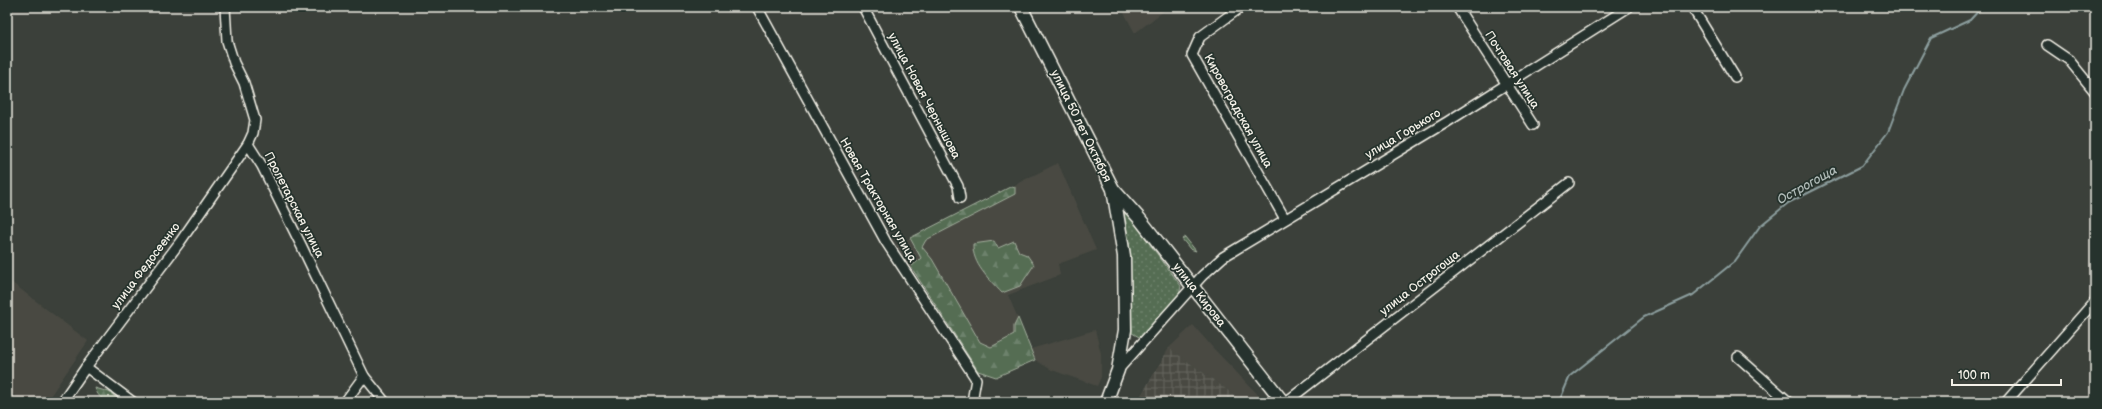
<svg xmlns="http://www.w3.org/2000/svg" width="2102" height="409" viewBox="0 0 2102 409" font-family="'Balsamiq Sans',sans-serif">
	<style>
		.built { fill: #4a4a43 }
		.industrial { fill: url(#industrial-grid) }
		.grass { fill: url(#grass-tufts); stroke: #a4af9e }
		.forest { fill: url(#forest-firs); stroke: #a4af9e }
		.park { fill: url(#park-dots); stroke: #a4af9e }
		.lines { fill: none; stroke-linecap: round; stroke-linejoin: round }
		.stream { stroke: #8c9e9e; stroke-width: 2 }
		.minor-casing { stroke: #f4f1e8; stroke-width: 12 }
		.major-casing { stroke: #f4f1e8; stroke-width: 15 }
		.minor { stroke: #26332d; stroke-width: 9 }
		.major { stroke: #26332d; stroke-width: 12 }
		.labels { text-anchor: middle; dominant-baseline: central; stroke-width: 3.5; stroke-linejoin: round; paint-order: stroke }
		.street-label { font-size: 12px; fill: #f4f1e8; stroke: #26332d }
		.water-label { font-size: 13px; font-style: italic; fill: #afbab7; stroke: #26332d }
	</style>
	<defs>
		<pattern id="industrial-grid" width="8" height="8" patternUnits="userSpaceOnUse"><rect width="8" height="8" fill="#4a4a43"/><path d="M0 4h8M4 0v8" fill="none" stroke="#65655e"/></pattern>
		<pattern id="grass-tufts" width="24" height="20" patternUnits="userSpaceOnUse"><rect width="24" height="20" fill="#546d53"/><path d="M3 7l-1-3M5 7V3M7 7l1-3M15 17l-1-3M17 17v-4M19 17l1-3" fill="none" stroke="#6d826c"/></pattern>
		<pattern id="forest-firs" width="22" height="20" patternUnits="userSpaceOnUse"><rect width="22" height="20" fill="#546d53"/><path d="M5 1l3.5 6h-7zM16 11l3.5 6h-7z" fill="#6d826c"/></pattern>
		<pattern id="park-dots" width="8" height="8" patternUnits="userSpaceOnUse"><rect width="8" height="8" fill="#546d53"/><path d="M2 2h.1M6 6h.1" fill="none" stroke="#6d826c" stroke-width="1.8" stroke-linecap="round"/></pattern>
	</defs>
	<rect width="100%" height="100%" fill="#3b403a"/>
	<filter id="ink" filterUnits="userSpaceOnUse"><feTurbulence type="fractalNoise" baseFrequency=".025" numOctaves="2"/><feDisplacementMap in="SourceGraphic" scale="8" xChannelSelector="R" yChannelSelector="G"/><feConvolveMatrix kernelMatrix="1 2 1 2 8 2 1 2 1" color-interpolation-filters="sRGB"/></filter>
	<g filter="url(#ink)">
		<g class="built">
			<polygon points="1121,7 1169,7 1135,33"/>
			<polygon points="1058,163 1096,250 1058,264 1060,275 1008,295 1031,349 1095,330 1101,354 1101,377 1097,386 1052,370 1035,360 996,377 978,371 896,245"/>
			<polygon points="7,279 88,341 46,402 24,402 7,390"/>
			<polygon points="1193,325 1213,348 1265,402 1244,402 1169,348"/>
		</g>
		<polygon class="industrial" points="1169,348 1244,402 1137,402"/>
		<polygon class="grass" points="1185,237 1196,251 1190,249 1182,239"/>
		<g class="forest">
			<polygon points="1012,186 1015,187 1015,194 926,240 922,247 932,259 980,342 991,347 1014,335 1014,326 1018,318 1035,360 996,377 978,371 911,267 921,258 910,238"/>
			<path d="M 994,241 L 998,248 L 1014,241 L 1019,252 L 1027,255 L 1034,265 L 1020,286 L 1002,293 C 989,279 972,264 973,244 Z"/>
			<path d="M 95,388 L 109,392 L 122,402 C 109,402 100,402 95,388 Z"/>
		</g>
		<polygon class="park" points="1123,208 1181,286 1179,295 1141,338 1132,333 1129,243"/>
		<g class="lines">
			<polyline class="stream" points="1559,402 1570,376 1644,317 1693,295 1735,261 1760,226 1788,203 1862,166 1888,132 1904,90 1931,38 1970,20 1982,7"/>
			<defs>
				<g id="minor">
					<polyline points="225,7 227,41 234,63 244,83 255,120 253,133 248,144 262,166 302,247 364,376 385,402"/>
					<polyline points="757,7 886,242 976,379 973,396 976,402"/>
					<polyline points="863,7 958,186 960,198"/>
					<polyline points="1241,7 1200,37 1192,55 1285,219"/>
					<polyline points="1457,7 1533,125"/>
					<polyline points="1692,7 1735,77"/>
					<polyline points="2047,45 2069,60 2095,92"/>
					<polyline points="1738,357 1789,402"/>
					<polyline points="86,367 133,402"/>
					<polyline points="1118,370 1202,276 1223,257 1447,122 1629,7"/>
					<polyline points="62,402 86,367 180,242 248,144"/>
					<polyline points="345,402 364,376"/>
					<polyline points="1286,402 1569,183"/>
					<polyline points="2006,402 2095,301"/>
				</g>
				<g id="major">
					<polyline points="1021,7 1113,189 1124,256 1125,330 1118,370 1106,402"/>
					<polyline points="1113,189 1139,218 1283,402"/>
				</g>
			</defs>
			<use href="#minor" class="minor-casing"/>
			<use href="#major" class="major-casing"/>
			<use href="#minor" class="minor"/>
			<use href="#major" class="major"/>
		</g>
	</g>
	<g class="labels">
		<g class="street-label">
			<text transform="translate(1512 70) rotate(57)">Почтовая улица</text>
			<text transform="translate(924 96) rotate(62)">улица Новая Чернышова</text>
			<text transform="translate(1238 111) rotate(61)">Кировоградская улица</text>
			<text transform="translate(1081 126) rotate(64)">улица 50 лет Октября</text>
			<text transform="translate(1403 134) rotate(-31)">улица Горького</text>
			<text transform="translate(878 200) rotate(60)">Новая Тракторная улица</text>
			<text transform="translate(294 205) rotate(63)">Пролетарская улица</text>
			<text transform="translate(146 266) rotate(-53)">улица Федосеенко</text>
			<text transform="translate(1420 283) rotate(-38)">улица Острогоща</text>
			<text transform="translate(1199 295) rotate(52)">улица Кирова</text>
		</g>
		<g class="water-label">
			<text transform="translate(1807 185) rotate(-29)">Острогоща</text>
		</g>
	</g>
	<rect width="2102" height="409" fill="none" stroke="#26332d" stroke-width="24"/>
	<rect x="12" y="12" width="2078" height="385" fill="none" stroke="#f4f1e8" stroke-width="1.5" filter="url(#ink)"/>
	<path d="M1952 379v6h109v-6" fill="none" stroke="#f4f1e8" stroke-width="2"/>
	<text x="1958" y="379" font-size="12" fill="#f4f1e8" stroke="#26332d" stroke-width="3" paint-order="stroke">100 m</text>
</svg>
